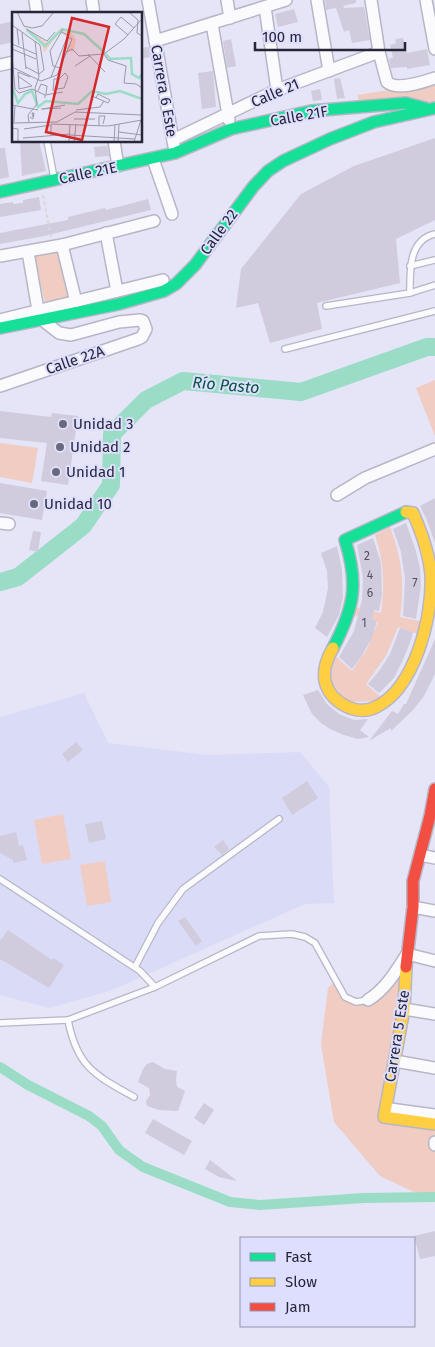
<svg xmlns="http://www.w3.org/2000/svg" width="435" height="1347" viewBox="0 0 435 1347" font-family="'Fira Sans',sans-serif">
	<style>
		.built { fill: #dadbf6 }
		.green { fill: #f0ccc3 }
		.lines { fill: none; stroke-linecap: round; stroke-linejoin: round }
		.canal { stroke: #9bdcc6; stroke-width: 10 }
		.river { stroke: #9bdcc6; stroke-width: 18 }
		.building { fill: #d0ccdd }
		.lane-casing { stroke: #b6b6c7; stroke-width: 8 }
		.street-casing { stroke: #b6b6c7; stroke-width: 14 }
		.fast-casing { stroke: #b6b6c7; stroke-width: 14 }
		.slow-casing { stroke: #b6b6c7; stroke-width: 14 }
		.jam-casing { stroke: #b6b6c7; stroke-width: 14 }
		.path { stroke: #d7d7de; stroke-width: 2; stroke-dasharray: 4 2.5; stroke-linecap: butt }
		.lane { stroke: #fbfbfe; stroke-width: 5.5 }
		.street { stroke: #fbfbfe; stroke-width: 11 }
		.fast { stroke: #16e098; stroke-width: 11 }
		.slow { stroke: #ffcf43; stroke-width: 11 }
		.jam { stroke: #f24e42; stroke-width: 11 }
		.poi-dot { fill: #6a697c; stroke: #dedefe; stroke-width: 2 }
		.labels { text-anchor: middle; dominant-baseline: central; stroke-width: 4; stroke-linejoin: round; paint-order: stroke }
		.number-label { font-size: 12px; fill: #515062 }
		.street-label { font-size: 15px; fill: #272639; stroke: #dedefe }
		.poi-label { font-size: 15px; fill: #272639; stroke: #dedefe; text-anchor: start }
		.water-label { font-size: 16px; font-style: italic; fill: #05553d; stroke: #dedefe }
		.inset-river { fill: none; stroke: #9bdcc6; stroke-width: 2.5 }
		.inset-road { fill: none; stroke: #9999ab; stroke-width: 1 }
		.view { fill: #d62828; fill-opacity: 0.15; stroke: #d62828; stroke-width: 2.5 }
		.inset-edge { fill: none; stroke: #272639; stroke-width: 2.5 }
	</style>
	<rect width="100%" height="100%" fill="#e5e5f7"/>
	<polygon class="built" points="84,693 108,743 208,755 300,752 329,787 334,903 305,904 110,991 49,1008 0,995 0,717"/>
	<g class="green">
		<polygon points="435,81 435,105 361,105 357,95 427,84"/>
		<polygon points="60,248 71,297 45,303 34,254"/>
		<polygon points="435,380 435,436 416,388"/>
		<polygon points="0,443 38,448 32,483 0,477"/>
		<path d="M 390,527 C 402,557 405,586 400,617 L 424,622 L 421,635 L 398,627 L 386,656 L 366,684 L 383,699 L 379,701 L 347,702 L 331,682 L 334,655 L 352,671 L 367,649 L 378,622 L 354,615 L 356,607 L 381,613 C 385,585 384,561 375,535 Z"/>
		<polygon points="63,814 71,859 42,864 34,820"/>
		<polygon points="105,861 111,902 87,906 80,865"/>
		<path d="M 413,953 L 385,1101 L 435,1121 L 435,1202 L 380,1176 L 334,1122 L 321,1044 L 328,988 L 333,983 C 343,999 355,1001 373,1001 Z"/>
	</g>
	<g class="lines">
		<polyline class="canal" points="0,1067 28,1085 89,1116 102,1126 119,1150 143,1167 230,1202 260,1205 364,1198 435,1197"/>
		<polyline class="river" points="0,582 18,577 83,526 111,485 112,434 146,400 183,381 301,392 427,347 435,347"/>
	</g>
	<g class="building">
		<polygon points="325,0 356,0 356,3 343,6 344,8 364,7 370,40 352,43 349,30 344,32 336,8 326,10"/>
		<polygon points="294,9 298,22 278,27 275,14"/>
		<polygon points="14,21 14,42 0,45 0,24"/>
		<polygon points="403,38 407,53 427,49 430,65 407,69 407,67 391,68 389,59 393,57 390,45 396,43 395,39"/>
		<polygon points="231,39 236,66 227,68 223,41"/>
		<polygon points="149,47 150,57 141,59 141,48"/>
		<polygon points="213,71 216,107 202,109 198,73"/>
		<polygon points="340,78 345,98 337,99 334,79"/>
		<polygon points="320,89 322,100 313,101 311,91"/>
		<polygon points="435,138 435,220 396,239 400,283 317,303 322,329 270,343 258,303 236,308 241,269 301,194 354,166"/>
		<polygon points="20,141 39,141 46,171 22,176"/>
		<polygon points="107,146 109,156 95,157 94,147"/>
		<polygon points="0,148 5,148 9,177 0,179"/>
		<polygon points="39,197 41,210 0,217 0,204 13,202 13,204 23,203 23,200"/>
		<polygon points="148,199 151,210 44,236 0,244 0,233 68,220 68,217 105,208 106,210"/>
		<polygon points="0,411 51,417 52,413 78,416 68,485 41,481 47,443 0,438"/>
		<polygon points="0,483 47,491 42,520 0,513"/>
		<polygon points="435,498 435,543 426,518 420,506"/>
		<polygon points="406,523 416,551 420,568 421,586 416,619 403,616 405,579 401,552 393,529"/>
		<polygon points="33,531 41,532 38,552 29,550"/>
		<polygon points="373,538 381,563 382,595 379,611 374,610 372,619 377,621 372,638 361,657 352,669 339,657 354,631 362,600 363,578 357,545"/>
		<polygon points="337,546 342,570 343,597 339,615 327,637 315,628 323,612 328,588 327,571 321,553"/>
		<polygon points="400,628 413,632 411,640 403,660 394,678 379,693 368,684 379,671 390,654"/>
		<polygon points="435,639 435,674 424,696 413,710 391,731 391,728 369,741 392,711 398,714 404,704 406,704"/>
		<polygon points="318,690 327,704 339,714 354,720 368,719 360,730 369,737 358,739 344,735 330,729 321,723 312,714 303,695"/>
		<polygon points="76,742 83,750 68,762 62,754"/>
		<polygon points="307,781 318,798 292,815 282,798"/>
		<polygon points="102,821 106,839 89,843 85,824"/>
		<polygon points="16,832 19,846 23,845 27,860 13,863 13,860 0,853 0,836"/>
		<polygon points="223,840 229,849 222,855 214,847"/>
		<polygon points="185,917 202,941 196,946 178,921"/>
		<polygon points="8,930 52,960 53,958 64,965 49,988 0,959 0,941"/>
		<polygon points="153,1062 165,1069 177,1071 176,1080 177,1087 185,1091 178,1111 159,1110 147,1106 146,1101 150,1095 149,1088 138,1082 143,1069 147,1064"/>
		<polygon points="204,1103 214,1110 204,1125 194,1118"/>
		<polygon points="153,1119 192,1141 184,1155 145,1133"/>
		<polygon points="210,1160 236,1180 236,1181 219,1177 205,1169"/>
		<polygon points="435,1231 435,1256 420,1259 414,1236"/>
	</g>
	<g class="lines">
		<defs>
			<g id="lane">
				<polyline points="47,141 54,178"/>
				<polyline points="410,266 435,260"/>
				<path d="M 410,293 C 410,272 408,240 435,234"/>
				<polyline points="326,306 410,293 435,285"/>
				<polyline points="285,349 435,311"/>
				<polyline points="0,879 140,971 155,987"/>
				<polyline points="135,967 158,923 183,889 279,819"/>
				<path d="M 68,1020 C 77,1067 95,1075 134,1097"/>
				<polyline points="0,1023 68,1020 155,987 259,936 292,934 305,937 315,943 345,997 356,1002 368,1000"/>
			</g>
			<g id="street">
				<polyline points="35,0 37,14"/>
				<polyline points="92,0 94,14"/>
				<polyline points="148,0 174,146"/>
				<polyline points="227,0 230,18"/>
				<polyline points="317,0 329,71"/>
				<path d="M 371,0 L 379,52 L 387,82 C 397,91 423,82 435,78"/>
				<polyline points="426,0 435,49"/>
				<polyline points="265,7 277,90"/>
				<polyline points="212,24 229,120"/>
				<polyline points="155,41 286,0"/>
				<polyline points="0,65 14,62"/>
				<polyline points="173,140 277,90 379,52"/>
				<polyline points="114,141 118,166"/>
				<polyline points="153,159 172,214"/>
				<polyline points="106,233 117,291"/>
				<polyline points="62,245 76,302"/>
				<polyline points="28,252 38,310"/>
				<polyline points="0,256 62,245 154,221"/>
				<polyline points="0,320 163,280"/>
				<polyline points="0,386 138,339 142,337 146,329 143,321 140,320 119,322 71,335 59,333 41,319"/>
				<polyline points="337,495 365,478 435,449"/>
				<polyline points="0,523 9,524"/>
				<polyline points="420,855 435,858"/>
				<polyline points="413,907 435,911"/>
				<path d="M 368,1000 C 386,989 396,971 407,954 L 435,961"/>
				<polyline points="404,1009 435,1014"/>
				<polyline points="395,1061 435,1068"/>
				<polyline points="390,1109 435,1115"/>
				<polyline points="435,1142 435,1145"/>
			</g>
			<g id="fast">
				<polyline points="0,192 175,153 231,129 311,111 406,103 425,108"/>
				<polyline points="0,328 119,304 164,291 176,284 195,265 253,187 268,171 283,161 330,139 374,122 435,108"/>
				<path d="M 333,648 C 354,608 359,584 345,540 L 406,512"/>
			</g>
			<g id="slow">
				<path d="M 333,648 C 327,658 323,669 325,681 C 330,702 356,717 376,707 C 415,688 433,616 431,575 C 429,553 422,533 413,513 L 406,512"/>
				<polyline points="406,967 404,1009 384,1117 435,1124"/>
			</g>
			<polyline id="jam" points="406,967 413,907 413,881 430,816 435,789"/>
		</defs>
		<use href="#lane" class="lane-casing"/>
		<use href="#street" class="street-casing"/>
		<use href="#fast" class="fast-casing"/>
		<use href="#slow" class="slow-casing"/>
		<use href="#jam" class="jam-casing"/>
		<polyline class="path" points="43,195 51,237"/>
		<use href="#lane" class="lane"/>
		<use href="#street" class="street"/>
		<use href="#fast" class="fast"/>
		<use href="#slow" class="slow"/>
		<use href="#jam" class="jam"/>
	</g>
	<g class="poi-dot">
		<circle cx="63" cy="424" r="5"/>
		<circle cx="60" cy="447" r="5"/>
		<circle cx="56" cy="472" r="5"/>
		<circle cx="34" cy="504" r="5"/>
	</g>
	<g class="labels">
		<g class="number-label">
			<text x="367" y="556">2</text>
			<text x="370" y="575">4</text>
			<text x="415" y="583">7</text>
			<text x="370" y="593">6</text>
			<text x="364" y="623">1</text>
		</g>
		<g class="street-label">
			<text transform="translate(164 91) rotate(80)">Carrera 6 Este</text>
			<text transform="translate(275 93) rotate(-23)">Calle 21</text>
			<text transform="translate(299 116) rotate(-10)">Calle 21F</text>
			<text transform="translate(88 173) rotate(-12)">Calle 21E</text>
			<text transform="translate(219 232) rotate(-54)">Calle 22</text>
			<text transform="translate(75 360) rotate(-19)">Calle 22A</text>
			<text transform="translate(397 1036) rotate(-81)">Carrera 5 Este</text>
		</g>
		<g class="poi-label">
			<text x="73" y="424">Unidad 3</text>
			<text x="70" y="447">Unidad 2</text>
			<text x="66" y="472">Unidad 1</text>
			<text x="44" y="504">Unidad 10</text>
		</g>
		<g class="water-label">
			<text transform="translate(226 385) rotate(5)">Río Pasto</text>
		</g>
	</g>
	<g transform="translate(12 12)">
		<rect width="130" height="130" fill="#e5e5f7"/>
		<path d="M 8,11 L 35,31 L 48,17 L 57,18 L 64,27 L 62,39 L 54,40 L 59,28 L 48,19 L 32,41 L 30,31 Z" fill="#f0ccc3"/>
		<path class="inset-river" d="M 15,18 L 33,34 L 50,17 L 72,22 L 93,41M 94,42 L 98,47 L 119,46 L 120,62 L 127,66 L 130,62M 0,75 L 6,91 L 13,82 L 20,79 L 26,95 L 34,89 L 66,92 L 80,79 L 94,82 L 108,79 L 130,87"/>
		<path class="inset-road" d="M 5,0 L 12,14 L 20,16 L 30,14 L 42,0M 118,1 L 126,8 L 125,21 L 130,24M 0,13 L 28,33 L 32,58 L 27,62 L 14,55M 5,17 L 7,33M 14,17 L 35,29 L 43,20M 10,21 L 14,57M 116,23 L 103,12 L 109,5 L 122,16M 0,32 L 24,42M 0,37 L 24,47M 55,40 L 60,37 L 67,44 L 92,42 L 112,27 L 130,7M 76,42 L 93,60M 92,42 L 96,48 L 114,54 L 112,71 L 124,72 L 130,76M 0,43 L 3,77M 63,54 L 78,44M 2,56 L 29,69 L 45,63 L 60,27 L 55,25M 48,56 L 41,54 L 38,39 L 51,17M 53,61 L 56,65 L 52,76 L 45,77 L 47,67 ZM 6,64 L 20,74M 18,65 L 6,60 L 7,77 L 20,74M 39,65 L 56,23 L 49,20M 3,77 L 7,81 L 20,77 L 33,83M 26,79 L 29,72 L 35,74 L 34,82M 41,79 L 42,67 L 47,67M 80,84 L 96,91 L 98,88 L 86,82 L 84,86M 33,86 L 33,83 L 51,80M 0,93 L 26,98M 29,97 L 49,96M 31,97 L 53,93M 64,98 L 88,95 L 92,89M 18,105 L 21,107 L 22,101 L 20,101 L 21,105M 62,107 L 83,107M 2,110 L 3,94M 17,110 L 16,103 L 25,92 L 23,76 L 27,65 L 23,29M 0,111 L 45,110 L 63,100 L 130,103M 39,112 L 96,114 L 130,108M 87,113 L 87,104 L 93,104 L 91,112M 0,116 L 6,117 L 6,130M 12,117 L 39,113 L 39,123M 107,120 L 130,123M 58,123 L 123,127M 11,126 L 58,122M 57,130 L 58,112M 62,130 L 64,112M 102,130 L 103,113M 106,130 L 107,112M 122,130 L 129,108"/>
		<path class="view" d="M 60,6 L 97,15 L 70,128 L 34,120 Z"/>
		<rect width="130" height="130" class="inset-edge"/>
	</g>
	<rect x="240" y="1237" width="175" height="90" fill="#dedefe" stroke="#9594af"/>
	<rect x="250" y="1253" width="25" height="8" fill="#16e098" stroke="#9594af"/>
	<text x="285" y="1262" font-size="15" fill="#272639">Fast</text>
	<rect x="250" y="1278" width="25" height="8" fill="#ffcf43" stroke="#9594af"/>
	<text x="285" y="1287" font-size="15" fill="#272639">Slow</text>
	<rect x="250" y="1303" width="25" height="8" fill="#f24e42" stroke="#9594af"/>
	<text x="285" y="1312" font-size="15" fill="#272639">Jam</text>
	<path d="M255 42v8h150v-8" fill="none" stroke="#272639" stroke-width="2.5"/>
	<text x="262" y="42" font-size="15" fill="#272639" stroke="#dedefe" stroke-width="4" paint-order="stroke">100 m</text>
</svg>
